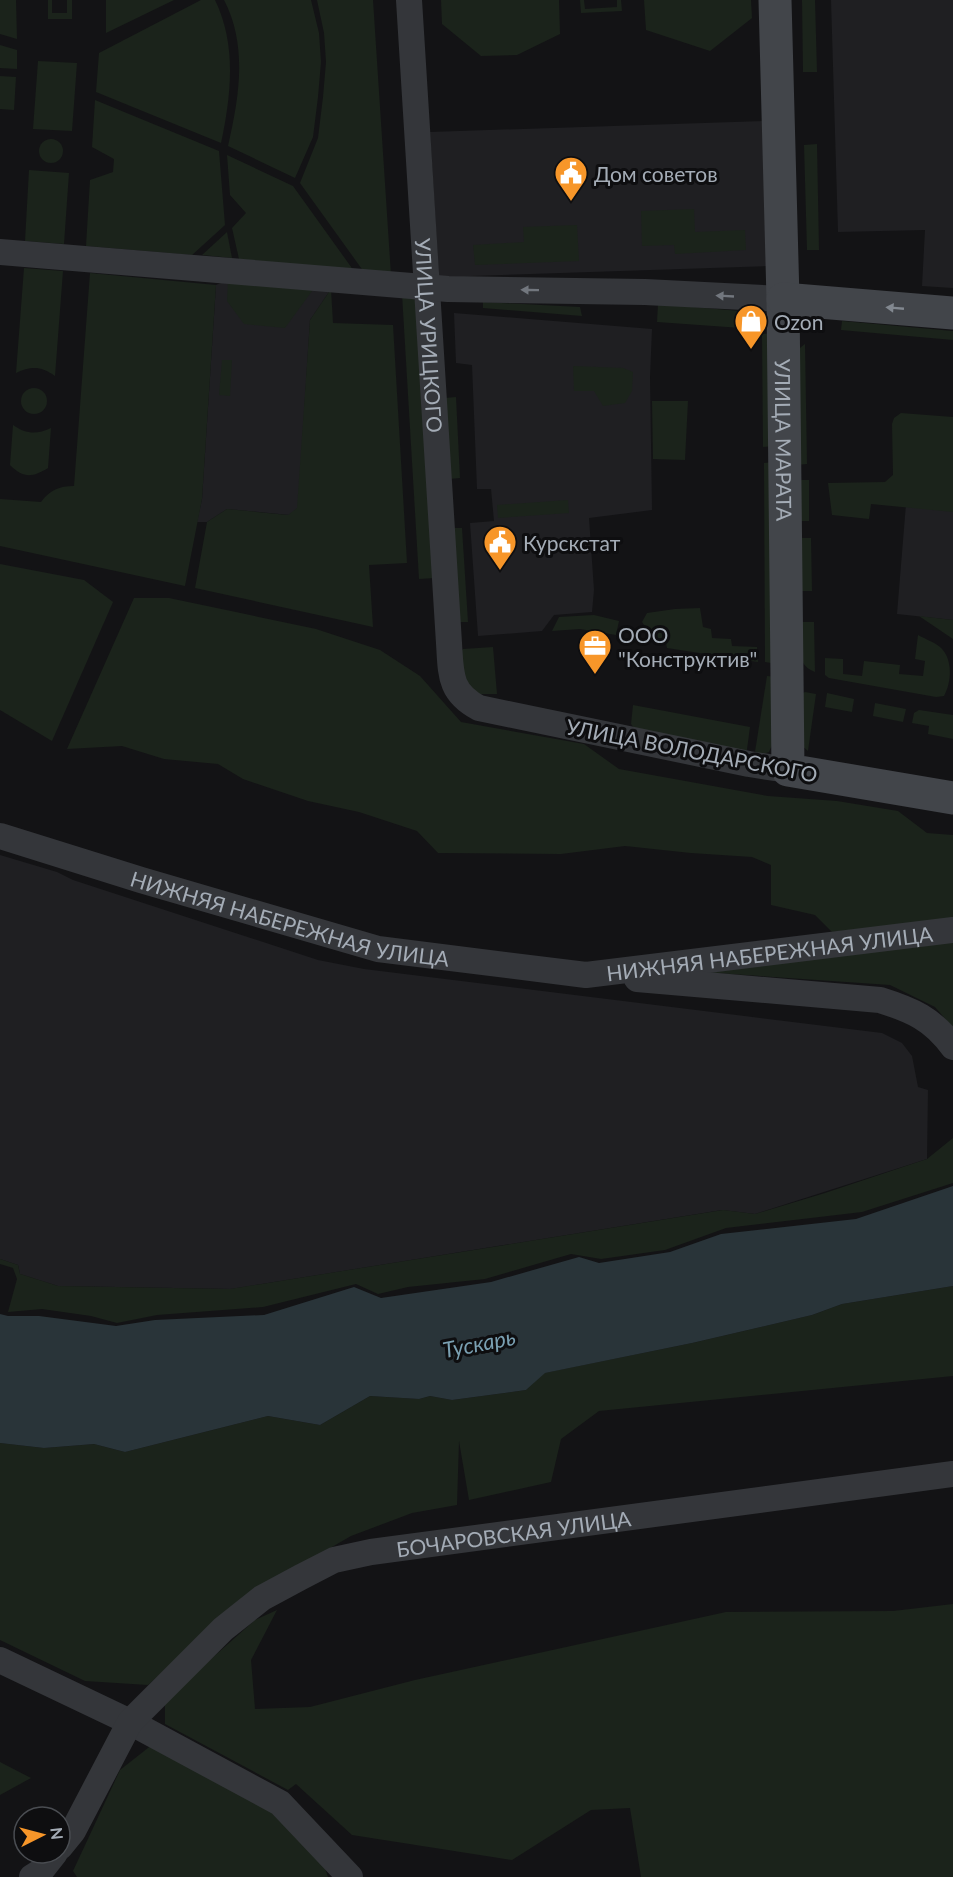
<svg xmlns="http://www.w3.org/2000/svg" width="953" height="1877" viewBox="0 0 953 1877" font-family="Lato,sans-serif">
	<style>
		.built { fill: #1f1f22 }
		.green { fill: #1b231b }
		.water { fill: #293439 }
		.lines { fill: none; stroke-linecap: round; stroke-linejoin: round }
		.street { stroke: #34363a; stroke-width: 26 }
		.secondary { stroke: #42454a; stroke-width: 33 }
		.oneway { fill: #72777e }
		.oneway2 { fill: #828890 }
		.labels { text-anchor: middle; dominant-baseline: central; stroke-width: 6; stroke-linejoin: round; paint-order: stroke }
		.poi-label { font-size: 21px; fill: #a4acb6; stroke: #0e0e10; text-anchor: start }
		.street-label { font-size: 21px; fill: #a4acb6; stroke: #0e0e10 }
		.water-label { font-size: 22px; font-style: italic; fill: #7aa0b2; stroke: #0e0e10 }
	</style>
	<rect width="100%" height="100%" fill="#131315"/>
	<g class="built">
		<polygon points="831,0 953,0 953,288 922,286 925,230 838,232"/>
		<polygon points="764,121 769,266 439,277 430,132"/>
		<polygon points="228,280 331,289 310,320 298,508 289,515 227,509 207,522 197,522 202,499 216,285"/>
		<polygon points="454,313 652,329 650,377 652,510 589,518 594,590 592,612 554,615 542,631 478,636 470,523 494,521 491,489 477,489 472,365 456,363"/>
		<polygon points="906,504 953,509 953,620 897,614"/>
		<polygon points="0,855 57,872 73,880 318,960 364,969 882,1033 902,1043 912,1056 918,1087 928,1090 927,1159 755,1214 722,1210 231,1289 58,1286 20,1274 18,1265 0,1259"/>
	</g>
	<g class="green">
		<polygon points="0,0 16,0 17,39 0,34"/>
		<polygon points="48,0 52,0 52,13 67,13 67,0 72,0 72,19 48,19"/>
		<polygon points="106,0 174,0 106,33"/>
		<path d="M 201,0 L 215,0 C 237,45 231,96 221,143 L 96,92 L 99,53 Z"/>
		<path d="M 224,0 L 311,0 L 319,33 L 321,62 L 318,97 L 313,137 L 295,178 L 228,146 C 239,98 248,46 224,0 Z"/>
		<polygon points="317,0 373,0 391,275 364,272 300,183 318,138 323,97 326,62 324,33"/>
		<polygon points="441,0 559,0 560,34 517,55 481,56 442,24"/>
		<polygon points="580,0 584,0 585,9 617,7 617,0 621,0 622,11 581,13"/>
		<polygon points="644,0 751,0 752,18 710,51 646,30"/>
		<polygon points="802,0 815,0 817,72 803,72"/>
		<polygon points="0,45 17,50 17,69 0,68"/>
		<polygon points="38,61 77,63 72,131 33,129"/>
		<polygon points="0,76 16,77 14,110 0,109"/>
		<polygon points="95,100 219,151 225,225 192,255 86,246 90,180 113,172 114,159 92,147"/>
		<circle cx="51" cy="151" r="12"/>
		<polygon points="817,144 819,250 807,250 804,145"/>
		<polygon points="227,155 293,186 354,271 239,259 232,228 246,213 230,195"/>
		<polygon points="29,170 69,173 64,244 25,241"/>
		<polygon points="694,209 695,232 745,230 746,250 675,254 674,245 642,246 641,211"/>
		<polygon points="577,225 579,261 475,265 473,245 524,242 523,227"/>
		<polygon points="227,232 232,258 202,255"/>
		<path d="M 24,268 L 63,271 L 55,376 C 41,366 31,366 16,373 Z"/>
		<path d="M 90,273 L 216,285 L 202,499 L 185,586 L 0,546 L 0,499 L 41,502 C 50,490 59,486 74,486 Z"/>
		<polygon points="228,280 315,287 285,328 244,324 227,301"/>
		<polygon points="331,289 333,323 393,325 407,563 369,565 373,627 195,588 207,522 227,509 288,515 297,508 310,320"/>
		<polygon points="402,294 414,299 417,305 435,578 419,579"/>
		<polygon points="483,302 580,307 582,316 483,308"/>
		<polygon points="658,304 752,312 755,329 657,322"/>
		<polygon points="842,321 953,331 953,340 841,330"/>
		<polygon points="774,333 775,446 763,447 762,334"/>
		<polygon points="805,344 807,464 796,465 796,351"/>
		<polygon points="222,360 232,360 230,396 219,395"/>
		<polygon points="573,366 623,368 633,372 632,391 625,403 603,406 594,391 574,391"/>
		<circle cx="34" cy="401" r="13"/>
		<polygon points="456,397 460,478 449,479 445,398"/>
		<polygon points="652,401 688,401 685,460 653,459"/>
		<polygon points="901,413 953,417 953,512 871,504 869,519 832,515 828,483 885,482 893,475 892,424 894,418"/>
		<path d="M 13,425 C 26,434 36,435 51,428 L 48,468 C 32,478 23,478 10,465 Z"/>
		<polygon points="774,462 777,664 765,662 764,463"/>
		<polygon points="796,480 809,480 809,521 797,521"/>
		<polygon points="568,500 569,513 498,518 497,505"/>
		<polygon points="451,528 462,528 468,622 458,622"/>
		<polygon points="796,538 811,538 812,591 797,591"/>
		<polygon points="0,564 84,580 113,602 52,741 0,710"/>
		<polygon points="134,598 169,598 316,629 380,650 420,676 461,722 584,744 619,769 768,796 837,801 898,811 927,833 953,835 953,919 832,932 815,915 771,905 771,865 752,857 691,853 625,846 561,854 438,853 417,831 359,812 308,801 243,779 218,764 164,759 122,746 67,749"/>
		<polygon points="700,608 703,627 711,629 712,638 731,639 732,646 757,647 758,662 667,648 666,643 656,642 642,622 647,613 675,609"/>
		<polygon points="594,615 619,621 616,635 580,629 552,631 559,617"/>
		<polygon points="919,616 953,620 953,639"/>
		<path d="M 799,622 L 814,622 L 815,672 C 794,664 800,642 799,622 Z"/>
		<path d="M 918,635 C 925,639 934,642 940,647 C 953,658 952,682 944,696 L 936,697 L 829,678 L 825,675 L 825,658 L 843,659 L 843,674 L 862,676 L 864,661 L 900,665 L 899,674 L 923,676 L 925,661 L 915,659 Z"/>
		<polygon points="493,647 497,694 478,694 459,676 457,655 463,649"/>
		<polygon points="767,676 776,677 777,734 769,752 754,758"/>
		<polygon points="805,692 816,694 808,751 801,745 801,694"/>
		<polygon points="827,693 854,699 852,712 825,707"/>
		<polygon points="875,703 906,709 903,722 873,716"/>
		<polygon points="633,705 750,727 746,757 639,734 631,724"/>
		<polygon points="919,710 953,715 953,739 928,734 929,726 912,723 914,713"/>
		<polygon points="953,936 953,1028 935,1007 890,985 687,971"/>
		<polygon points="953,1138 953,1183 862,1212 726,1228 665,1250 601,1259 571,1254 485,1279 408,1287 378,1294 356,1284 263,1307 157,1315 117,1323 91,1316 42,1309 8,1312 17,1279 13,1268 0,1264 0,1259 18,1265 20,1274 58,1286 230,1289 723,1210 755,1214 825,1193 927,1159"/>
		<polygon points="953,1286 953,1376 599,1411 561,1439 551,1482 469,1500 459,1441 457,1505 412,1513 351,1536 247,1596 148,1685 85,1681 0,1640 0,1443 44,1448 94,1444 125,1452 268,1416 320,1425 370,1396 419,1399 430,1396 452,1400 526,1390 544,1373 692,1343 812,1315 842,1304"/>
		<polygon points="953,1604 953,1877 641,1877 630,1808 591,1810 512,1860 352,1835 296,1784 288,1790 165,1724 165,1700 255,1620 277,1610 251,1660 255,1709 310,1707 415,1680 726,1612 893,1611"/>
		<polygon points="153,1744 275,1808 321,1857 328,1877 77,1877 73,1871 120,1770"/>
		<polygon points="0,1762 31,1778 0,1795"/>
	</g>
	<polygon class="water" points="953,1186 953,1286 842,1304 812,1315 692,1343 545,1373 526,1390 452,1400 430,1396 419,1399 370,1396 320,1425 268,1416 125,1452 94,1444 44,1448 0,1443 0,1314 8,1316 39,1316 116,1326 155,1320 264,1315 354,1287 381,1298 491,1282 579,1257 599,1263 670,1252 721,1234 856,1219"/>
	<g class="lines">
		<g class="street">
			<path id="s1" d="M 409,0 L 449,643 C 451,674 449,692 479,708 L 749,764 L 788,770"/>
			<polyline points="0,252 448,289 645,292 783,299"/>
			<path id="s2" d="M 0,836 L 141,880 L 378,949 L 586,975 L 953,930"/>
			<path d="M 637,979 L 880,1000 C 912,1010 933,1019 953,1047"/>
			<polyline points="0,1660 130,1722 280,1803 350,1877"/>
			<path id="s3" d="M 60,1847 L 73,1831 L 130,1722 L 223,1629 L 262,1598 L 301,1577 L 334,1560 L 371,1552 L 953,1474"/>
			<polyline points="32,1877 40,1872 55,1853"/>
		</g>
		<g class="secondary">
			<path id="s4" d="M 775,0 L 783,299 L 788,770 L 953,798"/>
			<polyline points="783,299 953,313"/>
		</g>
	</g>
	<defs><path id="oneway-solid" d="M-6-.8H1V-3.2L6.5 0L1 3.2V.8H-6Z" transform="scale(1.5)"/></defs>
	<g class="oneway">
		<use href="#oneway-solid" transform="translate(530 290) rotate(-179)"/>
		<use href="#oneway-solid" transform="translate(725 296) rotate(-177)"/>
	</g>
	<use class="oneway2" href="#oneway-solid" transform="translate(895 308) rotate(-175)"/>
	<defs>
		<symbol id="civic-pin" viewBox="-11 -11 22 30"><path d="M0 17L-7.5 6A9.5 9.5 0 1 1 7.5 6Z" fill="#f79629" stroke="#0e0e10"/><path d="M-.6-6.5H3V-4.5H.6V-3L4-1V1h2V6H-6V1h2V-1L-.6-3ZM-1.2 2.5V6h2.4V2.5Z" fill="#fff"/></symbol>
		<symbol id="shop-pin" viewBox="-11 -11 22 30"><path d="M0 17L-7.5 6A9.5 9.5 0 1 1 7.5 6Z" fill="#f79629" stroke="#0e0e10"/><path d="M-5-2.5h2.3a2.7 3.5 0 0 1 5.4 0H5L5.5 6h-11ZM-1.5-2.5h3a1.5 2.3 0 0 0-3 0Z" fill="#fff"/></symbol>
		<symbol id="office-pin" viewBox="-11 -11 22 30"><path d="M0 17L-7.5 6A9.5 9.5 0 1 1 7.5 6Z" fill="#f79629" stroke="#0e0e10"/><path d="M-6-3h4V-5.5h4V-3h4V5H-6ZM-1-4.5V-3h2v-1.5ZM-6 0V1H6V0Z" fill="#fff"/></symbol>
	</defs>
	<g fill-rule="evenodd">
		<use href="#civic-pin" x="552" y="154" width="38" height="52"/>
		<use href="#shop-pin" x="732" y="302" width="38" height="52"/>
		<use href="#civic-pin" x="481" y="523" width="38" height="52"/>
		<use href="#office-pin" x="576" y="627" width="38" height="52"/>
	</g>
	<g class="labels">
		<g class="poi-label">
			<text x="594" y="173">Дом советов</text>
			<text x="774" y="321">Ozon</text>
			<text x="523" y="542">Курскстат</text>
			<text x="618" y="634">ООО<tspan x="618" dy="24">"Конструктив"</tspan></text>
		</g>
		<g class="street-label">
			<text stroke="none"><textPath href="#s1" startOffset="336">УЛИЦА УРИЦКОГО</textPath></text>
			<text stroke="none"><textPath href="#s4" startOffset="440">УЛИЦА МАРАТА</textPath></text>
			<text transform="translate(692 750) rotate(11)">УЛИЦА ВОЛОДАРСКОГО</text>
			<text stroke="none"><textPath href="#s2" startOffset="302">НИЖНЯЯ НАБЕРЕЖНАЯ УЛИЦА</textPath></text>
			<text stroke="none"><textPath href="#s2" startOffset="789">НИЖНЯЯ НАБЕРЕЖНАЯ УЛИЦА</textPath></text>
			<text stroke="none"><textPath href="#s3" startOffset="588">БОЧАРОВСКАЯ УЛИЦА</textPath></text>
		</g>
		<g class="water-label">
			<text transform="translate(479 1343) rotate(-11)">Тускарь</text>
		</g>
	</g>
	<g transform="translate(42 1835) rotate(84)"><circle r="28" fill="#0e0e10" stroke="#4a4d52" stroke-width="1.5"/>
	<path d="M0-4.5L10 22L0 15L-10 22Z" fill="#f79629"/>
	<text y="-9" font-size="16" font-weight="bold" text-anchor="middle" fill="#a4acb6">N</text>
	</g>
</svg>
